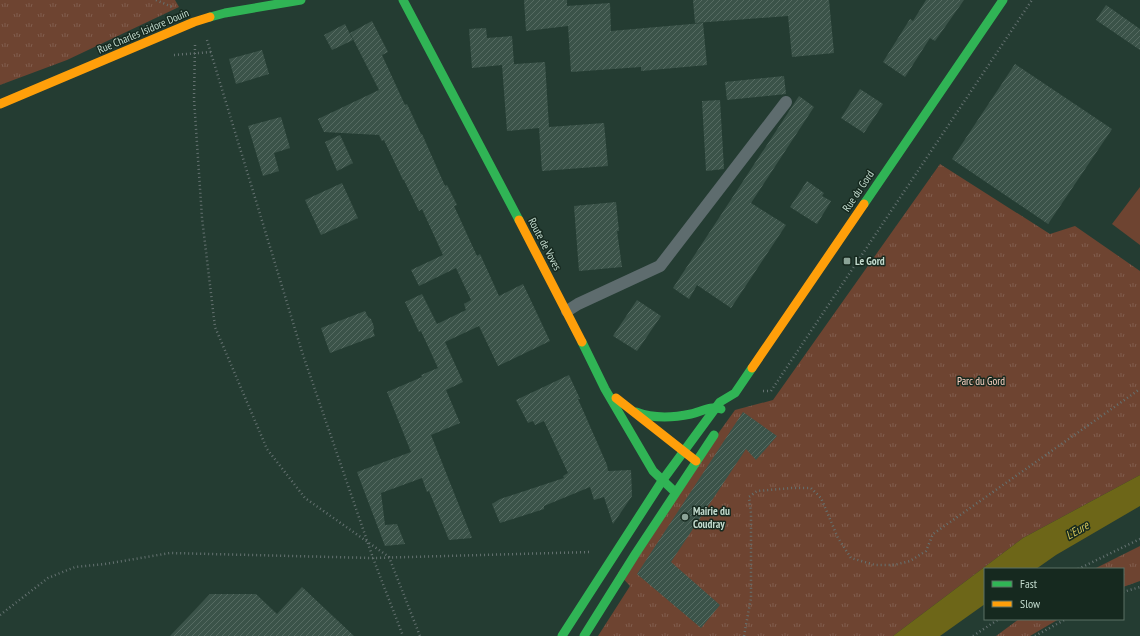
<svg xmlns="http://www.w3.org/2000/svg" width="1140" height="636" viewBox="0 0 1140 636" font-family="'PT Sans Narrow',sans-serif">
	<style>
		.grass { fill: url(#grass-tufts) }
		.garden { fill: #6e4431 }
		.water { fill: #6d6618 }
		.building { fill: url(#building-hatch) }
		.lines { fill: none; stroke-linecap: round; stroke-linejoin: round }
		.path { stroke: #657271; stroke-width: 2.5; stroke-dasharray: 1 3; stroke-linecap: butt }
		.lane { stroke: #5e6c6e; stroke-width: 12 }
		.fast { stroke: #30b455; stroke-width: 9 }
		.slow { stroke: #ff9f0a; stroke-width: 9 }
		.poi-dot { fill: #8ba397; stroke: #16291f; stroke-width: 1.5 }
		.labels { text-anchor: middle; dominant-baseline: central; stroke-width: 3; stroke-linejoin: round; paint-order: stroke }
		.street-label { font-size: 11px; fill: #c3dbce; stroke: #16291f }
		.poi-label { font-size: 11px; font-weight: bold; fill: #c3dbce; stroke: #16291f; text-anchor: start }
		.park-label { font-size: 11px; fill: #fed4c5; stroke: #16291f }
		.water-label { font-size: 12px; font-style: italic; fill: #d4c559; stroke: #16291f }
	</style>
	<defs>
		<pattern id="grass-tufts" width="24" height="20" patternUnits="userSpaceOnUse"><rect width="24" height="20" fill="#6e4431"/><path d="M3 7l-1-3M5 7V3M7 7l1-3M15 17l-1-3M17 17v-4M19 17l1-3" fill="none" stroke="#815e4e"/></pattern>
		<pattern id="building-hatch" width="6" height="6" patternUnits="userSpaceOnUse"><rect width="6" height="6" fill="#3b5349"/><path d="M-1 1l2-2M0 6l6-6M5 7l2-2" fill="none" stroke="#566b62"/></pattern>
	</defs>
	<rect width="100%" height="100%" fill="#243c32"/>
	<g class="grass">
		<polygon points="0,0 175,0 179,7 67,60 0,85"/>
		<polygon points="940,164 1050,234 1075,226 1140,271 1140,475 1023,538 893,636 598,636 630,586 618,573 735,410 773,400"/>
		<polygon points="1140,546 1140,581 1123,587 1123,569 1094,569"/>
		<polygon points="1019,619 1059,619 1030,636 996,636"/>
	</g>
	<polygon class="garden" points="1140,187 1140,245 1112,224"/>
	<polygon class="water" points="1140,475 1140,506 1056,555 1036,569 985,569 985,604 940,636 893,636 1023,538"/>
	<g class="building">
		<polygon points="524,0 567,0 567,6 610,3 611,31 703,23 707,65 641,71 641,67 571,72 568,26 526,31"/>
		<polygon points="693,0 829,0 834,53 792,57 788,16 695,23"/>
		<polygon points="926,0 964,0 935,41 930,38 905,77 883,62 910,19 913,21"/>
		<polygon points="1106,5 1140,29 1140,50 1096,20"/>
		<polygon points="372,21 388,52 382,55 405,105 407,104 421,134 422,134 445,186 447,185 457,205 454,206 477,256 480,254 499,296 523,284 550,341 498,366 479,326 445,342 463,382 446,390 460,423 431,435 472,538 449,540 429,491 427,492 422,478 381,493 385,525 397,524 405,544 385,546 357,472 411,452 387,392 422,377 421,375 438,368 421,331 419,332 405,302 422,294 437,324 466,310 464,304 471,300 456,268 419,286 411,270 443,255 422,209 419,211 404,180 403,180 384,140 382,141 379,135 324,132 318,119 379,90 350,33"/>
		<polygon points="345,24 353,40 332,50 324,35"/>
		<polygon points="486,28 487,38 512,36 514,64 502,65 545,62 549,127 604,123 608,166 542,171 539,128 507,131 502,65 472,68 469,29"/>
		<polygon points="262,50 269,74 236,84 229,59"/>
		<polygon points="1015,64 1112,129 1048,224 952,159"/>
		<polygon points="784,76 786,94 727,100 725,82"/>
		<polygon points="860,89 883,104 864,133 841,118"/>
		<polygon points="799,96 814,107 751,203 786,225 731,308 697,285 689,299 673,288"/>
		<polygon points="720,100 724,169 706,171 702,101"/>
		<polygon points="281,117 290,148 274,153 279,171 263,176 248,126"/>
		<polygon points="340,135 353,163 337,171 325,142"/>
		<polygon points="807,181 824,193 822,196 831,201 817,224 790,207"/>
		<polygon points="342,183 358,218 321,235 305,200"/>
		<polygon points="616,202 619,231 617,231 622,267 579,271 574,206"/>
		<polygon points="637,300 661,316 637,351 613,336"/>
		<polygon points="365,311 368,317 371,319 374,327 373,331 375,336 330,353 321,328"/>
		<polygon points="569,375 580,399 578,399 607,465 608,471 631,470 632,496 613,524 604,497 594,500 590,487 544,506 544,509 500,523 492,504 500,499 564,478 563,476 568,473 544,421 535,425 533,421 528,423 516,400"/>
		<polygon points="743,412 777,436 756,460 746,449 671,562 720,605 701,628 637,574"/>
		<polygon points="302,587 354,636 170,636 210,594 256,594 277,614"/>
	</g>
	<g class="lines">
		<g class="path">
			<polyline points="156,0 172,7"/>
			<polyline points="207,40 302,352 373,558 403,636"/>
			<polyline points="195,45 194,99 202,218 215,327 267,449 305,498 389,557 420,636"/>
			<polyline points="174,55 211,52"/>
			<polyline points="763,391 771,391 1032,0"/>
			<polyline points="1078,569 1140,539"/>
			<polyline points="1123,592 1140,587"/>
			<polyline points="0,615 48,578 75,567 105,564 170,553 373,558 591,552"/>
			<polyline points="744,636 751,598 751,513 749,497 757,491 792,488 811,488 821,498 838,538 851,558 875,565 894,565 910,561 926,551 933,534 1140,389"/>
			<polyline points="973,636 999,619"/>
			<polyline points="1035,636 1066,619"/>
		</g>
		<polyline class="lane" points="567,311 578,304 660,266 786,102"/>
		<g class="fast">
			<polyline points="403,0 519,220"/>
			<polyline points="210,17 225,13 301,0"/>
			<polyline points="864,204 1003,0"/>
			<polyline points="582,342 605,389 653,471 675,492"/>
			<path d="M 636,412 C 654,419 672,418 691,414 C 700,412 712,405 721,409"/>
			<polyline points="562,636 662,481 720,402 735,393 752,368"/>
			<polyline points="584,636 636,553 714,435"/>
		</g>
		<g class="slow">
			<polyline points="0,104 194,22 210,17"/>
			<polyline points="519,220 582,342"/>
			<polyline points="752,368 864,204"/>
			<polyline points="616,398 696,461"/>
		</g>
	</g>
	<g class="poi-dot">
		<rect x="843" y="257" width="8" height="8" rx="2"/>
		<circle cx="685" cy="517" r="4"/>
	</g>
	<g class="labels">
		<g class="street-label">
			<text transform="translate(143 31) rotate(-23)">Rue Charles Isidore Douin</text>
			<text transform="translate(858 191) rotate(-56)">Rue du Gord</text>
			<text transform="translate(545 244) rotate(62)">Route de Voves</text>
		</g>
		<g class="poi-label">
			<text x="855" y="261">Le Gord</text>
			<text x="693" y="511">Mairie du<tspan x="693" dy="13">Coudray</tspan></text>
		</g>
		<g class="park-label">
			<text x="981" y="381">Parc du Gord</text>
		</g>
		<g class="water-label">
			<text transform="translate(1077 530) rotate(-30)">L'Eure</text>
		</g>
	</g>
	<rect x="984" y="568" width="140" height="52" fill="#16291f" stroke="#5b7065"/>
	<rect x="992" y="581" width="20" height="6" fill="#30b455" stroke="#5b7065"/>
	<text x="1020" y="588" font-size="12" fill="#c3dbce">Fast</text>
	<rect x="992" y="601" width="20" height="6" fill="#ff9f0a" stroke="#5b7065"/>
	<text x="1020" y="608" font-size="12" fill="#c3dbce">Slow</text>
</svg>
